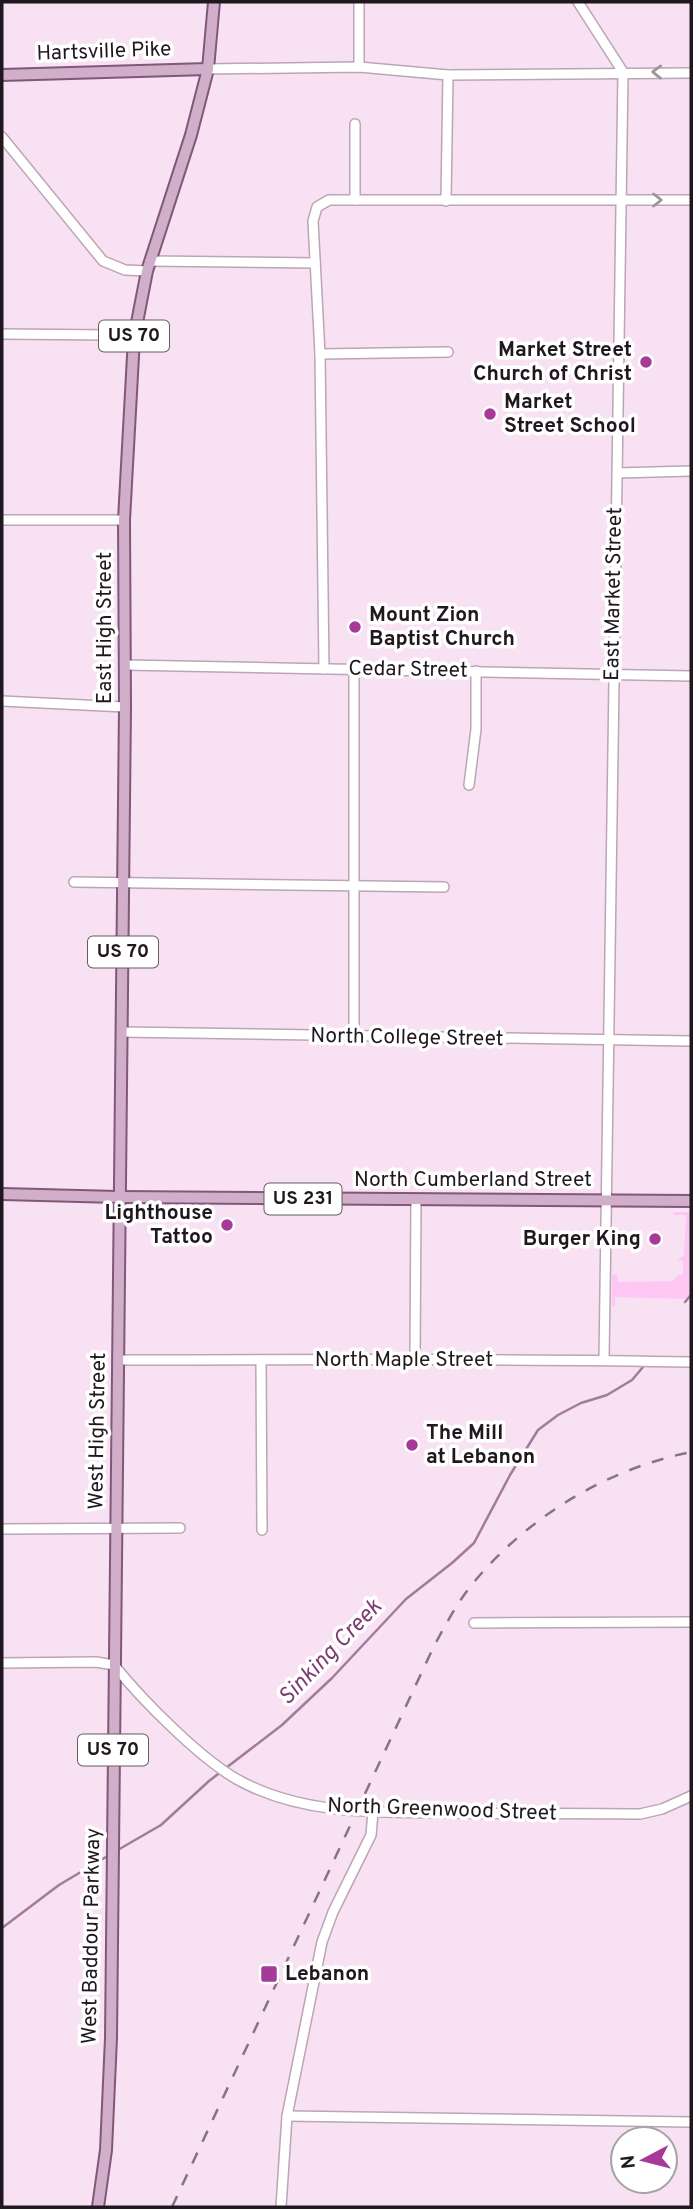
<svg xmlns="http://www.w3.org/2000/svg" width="693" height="2209" viewBox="0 0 693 2209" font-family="Overpass,sans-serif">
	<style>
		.green { fill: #fec7f3 }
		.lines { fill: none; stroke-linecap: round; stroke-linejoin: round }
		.stream { stroke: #a37b9b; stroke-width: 2.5 }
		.minor-casing { stroke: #bba5b6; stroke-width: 12 }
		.major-casing { stroke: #805878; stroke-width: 14 }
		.minor { stroke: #fff; stroke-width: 9 }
		.major { stroke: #d1afcb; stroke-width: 10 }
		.rail { stroke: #847681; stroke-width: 2.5; stroke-dasharray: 12 12; stroke-linecap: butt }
		.oneway { stroke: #9b979a }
		.poi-dot { fill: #a73a99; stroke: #fff; stroke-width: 2.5 }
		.labels { text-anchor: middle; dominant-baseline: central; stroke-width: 7; stroke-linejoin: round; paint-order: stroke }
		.shield { fill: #fff; stroke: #635d62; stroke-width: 2 }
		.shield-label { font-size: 19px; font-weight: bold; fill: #20181e }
		.street-label { font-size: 21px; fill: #20181e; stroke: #fff }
		.poi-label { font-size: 21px; font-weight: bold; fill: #20181e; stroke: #fff; text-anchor: start }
		.water-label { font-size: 23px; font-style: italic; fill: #7c3c72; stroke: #fff }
	</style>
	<rect width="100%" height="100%" fill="#f7e1f2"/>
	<polygon class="green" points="673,1212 691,1212 691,1299 615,1297 615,1306 612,1306 612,1275 617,1274 618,1282 672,1281 678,1275 683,1274 683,1261 677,1260 684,1255 686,1215 674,1215"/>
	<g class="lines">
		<g class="stream">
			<polyline points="685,1302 691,1295"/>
			<polyline points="116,1851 161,1825 209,1781 282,1725 332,1678 406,1599 452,1563 474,1543 510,1475 538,1430 558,1415 581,1403 607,1395 632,1380 643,1367"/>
			<polyline points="2,1928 59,1885 111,1854"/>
		</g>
		<defs>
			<g id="minor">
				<polyline points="359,2 359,67"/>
				<polyline points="578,2 623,72 604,1359"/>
				<polyline points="208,69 359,67 448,75 691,73"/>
				<polyline points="355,124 355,200"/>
				<polyline points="2,137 103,261 125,270 147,271"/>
				<polyline points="446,201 448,75"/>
				<polyline points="150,261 315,263"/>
				<polyline points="2,334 111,335 134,338"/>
				<polyline points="320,354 448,352"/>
				<polyline points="617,473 691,471"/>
				<polyline points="2,520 124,520"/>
				<polyline points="125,665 691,676"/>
				<polyline points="324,669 320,354 313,221 317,207 329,200 691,200"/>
				<polyline points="2,701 125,707"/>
				<polyline points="469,785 476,729 476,671"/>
				<polyline points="74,882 444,887"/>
				<polyline points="122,1032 691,1041"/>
				<polyline points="354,1037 354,671"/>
				<path d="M 118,1360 C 309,1360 500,1358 691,1362"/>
				<polyline points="261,1360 262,1530"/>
				<polyline points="415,1360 416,1200"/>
				<polyline points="2,1529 180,1528"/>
				<polyline points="474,1623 691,1622"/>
				<path d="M 2,1663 L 96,1662 L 114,1665 C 142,1700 205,1764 244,1783 C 309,1816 382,1812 453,1813 C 516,1814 578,1813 640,1814 L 662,1809 L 691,1796"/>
				<polyline points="287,2116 691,2122"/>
				<polyline points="281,2207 287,2116 322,1942 333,1912 371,1835 373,1812"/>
			</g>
			<g id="major">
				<polyline points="2,75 208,69"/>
				<polyline points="2,1194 118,1197 691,1201"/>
				<polyline points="98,2207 106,2150 111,2038 125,707 124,520 134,338 147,271 191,135 208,69 214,2"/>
			</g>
		</defs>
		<use href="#minor" class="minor-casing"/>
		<use href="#major" class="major-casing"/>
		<use href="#minor" class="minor"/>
		<use href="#major" class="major"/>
		<path class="rail" d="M 172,2207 L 434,1646 C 446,1624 458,1601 474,1582 C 529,1516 607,1469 691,1452"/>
	</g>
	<defs><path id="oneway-chevron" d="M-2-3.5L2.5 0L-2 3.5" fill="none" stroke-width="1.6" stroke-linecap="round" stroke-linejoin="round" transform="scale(1.75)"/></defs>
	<g class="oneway">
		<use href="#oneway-chevron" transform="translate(657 72) rotate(-179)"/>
		<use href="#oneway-chevron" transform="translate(657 200)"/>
	</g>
	<g class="poi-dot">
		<circle cx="646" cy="362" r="7"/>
		<circle cx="490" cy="414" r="7"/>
		<circle cx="355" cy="627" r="7"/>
		<circle cx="227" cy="1225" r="7"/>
		<circle cx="655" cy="1239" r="7"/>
		<circle cx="412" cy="1445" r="7"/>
		<rect x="260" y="1965" width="18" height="18" rx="3.5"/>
	</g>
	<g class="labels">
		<g class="shield">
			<rect x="99" y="320.5" width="70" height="31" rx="5"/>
			<rect x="88" y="936.5" width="70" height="31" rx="5"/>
			<rect x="264.5" y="1183.5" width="77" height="31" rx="5"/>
			<rect x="78" y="1734.5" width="70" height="31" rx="5"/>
		</g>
		<g class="shield-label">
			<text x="134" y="336">US 70</text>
			<text x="123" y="952">US 70</text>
			<text x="303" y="1199">US 231</text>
			<text x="113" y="1750">US 70</text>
		</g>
		<g class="street-label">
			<text transform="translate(104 52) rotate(-2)">Hartsville Pike</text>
			<text transform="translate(614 594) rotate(-89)">East Market Street</text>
			<text transform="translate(105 628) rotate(-90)">East High Street</text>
			<text transform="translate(408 670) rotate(1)">Cedar Street</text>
			<text transform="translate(407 1038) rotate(1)">North College Street</text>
			<text x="473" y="1180">North Cumberland Street</text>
			<text x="404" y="1360">North Maple Street</text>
			<text transform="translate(98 1431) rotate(-89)">West High Street</text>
			<text transform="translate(442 1810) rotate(2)">North Greenwood Street</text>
			<text transform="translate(92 1936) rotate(-89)">West Baddour Parkway</text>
		</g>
		<g class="poi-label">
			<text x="632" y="350" text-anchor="end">Market Street<tspan x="632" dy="24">Church of Christ</tspan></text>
			<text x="504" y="402">Market<tspan x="504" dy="24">Street School</tspan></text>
			<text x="369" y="615">Mount Zion<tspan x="369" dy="24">Baptist Church</tspan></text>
			<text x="213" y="1213" text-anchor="end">Lighthouse<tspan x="213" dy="24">Tattoo</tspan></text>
			<text x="641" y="1239" text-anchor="end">Burger King</text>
			<text x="426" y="1433">The Mill<tspan x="426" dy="24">at Lebanon</tspan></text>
			<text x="285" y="1974">Lebanon</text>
		</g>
		<g class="water-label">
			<text transform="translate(331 1653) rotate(-46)">Sinking Creek</text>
		</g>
	</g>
	<rect width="693" height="2209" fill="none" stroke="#20181e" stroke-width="7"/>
	<g transform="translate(644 2160) rotate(263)"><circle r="33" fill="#ffffff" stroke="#a6a3a5" stroke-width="2"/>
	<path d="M0-5L12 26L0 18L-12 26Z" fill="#a73a99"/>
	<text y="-10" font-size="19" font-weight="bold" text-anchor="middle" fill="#20181e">N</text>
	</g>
</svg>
